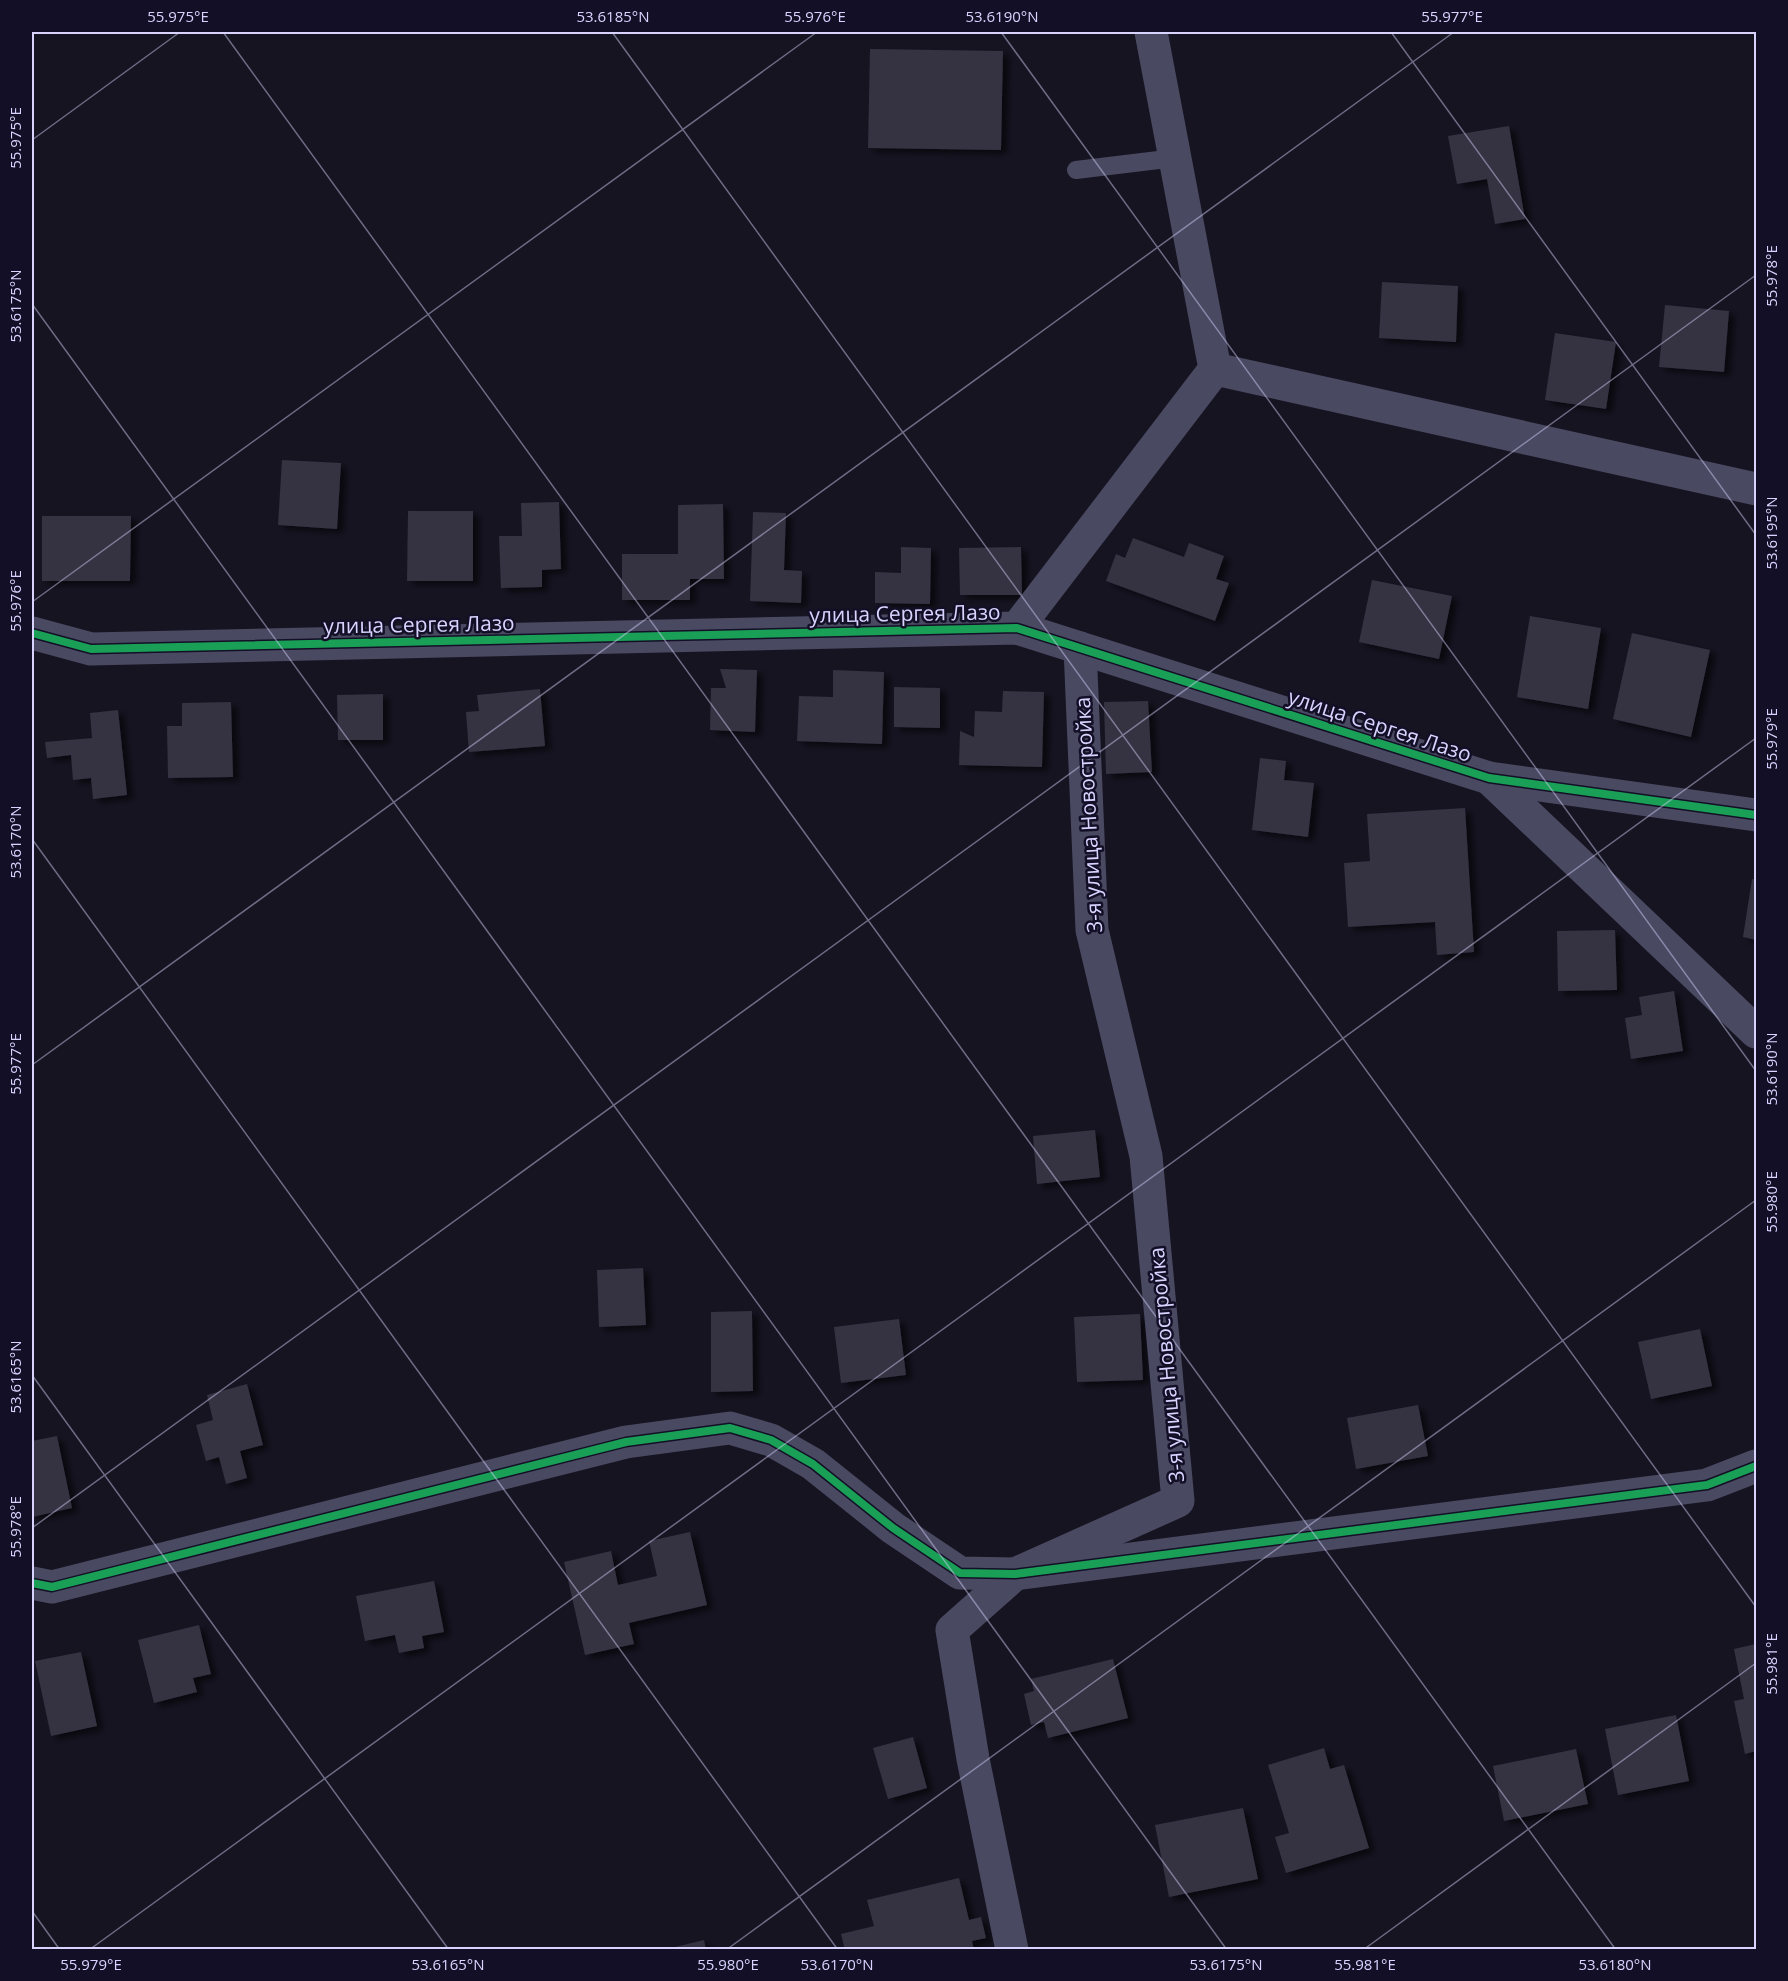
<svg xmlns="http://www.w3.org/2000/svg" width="1788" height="1981" viewBox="0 0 1788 1981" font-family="'Open Sans',sans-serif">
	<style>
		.building { fill: #343243; filter: url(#shadow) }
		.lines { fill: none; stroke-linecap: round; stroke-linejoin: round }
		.lane { stroke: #4a4962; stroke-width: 18 }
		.street { stroke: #4a4962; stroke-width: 33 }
		.cycleway-casing { stroke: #130f26; stroke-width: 11 }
		.cycleway { stroke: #1a9f57; stroke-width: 8 }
		.ticks { fill: none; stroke: #d9d4ff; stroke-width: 1.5; stroke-opacity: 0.45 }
		.labels { text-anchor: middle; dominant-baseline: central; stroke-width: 5; stroke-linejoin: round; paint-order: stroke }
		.street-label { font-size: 21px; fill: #d9d4ff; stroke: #130f26 }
		.neatline { fill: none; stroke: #d9d4ff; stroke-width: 2 }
		.ticks-label { font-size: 15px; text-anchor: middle; fill: #d9d4ff }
	</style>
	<defs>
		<filter id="shadow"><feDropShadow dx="6" dy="4" stdDeviation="3" flood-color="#0009"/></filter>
	</defs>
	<rect width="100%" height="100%" fill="#161421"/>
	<g class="building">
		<polygon points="870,49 1003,51 1001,150 868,148"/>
		<polygon points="1509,126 1525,219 1495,224 1487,179 1457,184 1448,136"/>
		<polygon points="1382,282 1458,286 1456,342 1379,338"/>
		<polygon points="1665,305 1729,311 1724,372 1659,367"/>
		<polygon points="1555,333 1616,342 1606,409 1545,400"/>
		<polygon points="282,460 341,463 337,529 278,525"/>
		<polygon points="559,502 561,569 542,570 542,587 501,588 499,536 522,536 521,503"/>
		<polygon points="723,504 724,579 690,579 690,600 622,600 622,554 678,554 678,505"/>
		<polygon points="408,511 473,511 473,581 407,581"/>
		<polygon points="753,512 786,513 784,570 802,571 801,603 750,601"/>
		<polygon points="42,516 131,516 130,581 42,581"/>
		<polygon points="1133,538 1184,557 1189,543 1224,556 1216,579 1229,583 1215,621 1106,581 1116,554 1125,558"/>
		<polygon points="901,547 931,548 930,604 875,603 875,572 901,573"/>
		<polygon points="1021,547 1022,595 960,595 959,548"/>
		<polygon points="1372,580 1452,596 1439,659 1359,642"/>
		<polygon points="1530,616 1601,628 1588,709 1517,697"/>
		<polygon points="1632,633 1710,650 1691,737 1613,719"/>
		<polygon points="720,669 757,670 755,732 710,730 711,688 726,688"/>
		<polygon points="833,670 884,672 882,744 797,741 799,696 833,697"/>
		<polygon points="894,687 940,688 940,728 894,727"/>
		<polygon points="540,689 545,746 469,752 466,712 479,711 477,695"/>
		<polygon points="1003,691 1044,692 1042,767 959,765 960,731 974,737 975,711 1002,712"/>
		<polygon points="383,694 383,740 338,740 337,695"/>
		<polygon points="1148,701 1152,772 1106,774 1104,702"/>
		<polygon points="231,702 233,777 168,778 167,726 182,726 182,703"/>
		<polygon points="118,710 127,795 93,799 91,778 73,780 71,755 47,758 45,742 92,738 90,713"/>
		<polygon points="1260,758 1286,761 1284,780 1314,783 1308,837 1252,830"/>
		<polygon points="1465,808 1474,952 1437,955 1435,922 1348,927 1344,863 1370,861 1367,814"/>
		<polygon points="1752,879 1756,880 1756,940 1743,937"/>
		<polygon points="1615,930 1617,990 1558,991 1557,931"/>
		<polygon points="1674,991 1683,1051 1631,1059 1625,1018 1642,1015 1639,997"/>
		<polygon points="1095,1130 1100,1177 1037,1184 1033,1136"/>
		<polygon points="643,1268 646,1325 599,1327 597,1270"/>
		<polygon points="752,1311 753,1391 711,1392 711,1312"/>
		<polygon points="1140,1314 1143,1380 1077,1382 1074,1317"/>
		<polygon points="899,1319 906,1375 841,1383 834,1327"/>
		<polygon points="1700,1329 1712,1386 1651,1399 1638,1342"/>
		<polygon points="247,1384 263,1445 240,1451 247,1478 226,1484 219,1457 206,1461 196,1425 213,1420 207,1395"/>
		<polygon points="1418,1405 1428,1456 1356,1469 1347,1418"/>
		<polygon points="57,1436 72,1508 32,1517 32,1441"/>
		<polygon points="690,1532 707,1605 629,1623 634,1644 585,1655 564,1562 611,1551 618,1585 657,1576 649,1541"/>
		<polygon points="434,1581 444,1632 422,1636 424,1648 399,1653 395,1635 365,1641 356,1596"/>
		<polygon points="199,1625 211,1674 193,1678 197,1692 154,1703 138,1640"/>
		<polygon points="1756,1644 1756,1751 1745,1754 1734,1701 1744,1699 1734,1649"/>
		<polygon points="81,1652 97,1726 51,1736 35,1661"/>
		<polygon points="1113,1659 1128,1718 1048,1738 1044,1722 1031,1725 1024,1694 1034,1691 1031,1679"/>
		<polygon points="1676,1715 1689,1781 1618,1795 1605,1729"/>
		<polygon points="913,1737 927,1788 888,1799 873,1748"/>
		<polygon points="1324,1748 1330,1769 1344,1765 1369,1848 1286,1873 1275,1837 1289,1833 1268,1765"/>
		<polygon points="1576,1749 1588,1804 1504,1821 1493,1766"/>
		<polygon points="1243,1808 1258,1879 1169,1897 1155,1825"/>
		<polygon points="959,1878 969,1920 981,1917 986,1938 972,1941 974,1950 845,1950 841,1934 874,1926 867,1900"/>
		<polygon points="704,1940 706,1950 667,1950 667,1949"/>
	</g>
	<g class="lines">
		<polyline class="lane" points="1076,170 1175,158"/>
		<g class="street">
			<polyline points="1215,369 1756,489"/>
			<polyline points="1017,628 1215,369 1151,32"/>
			<polyline points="32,633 91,649 1017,628 1489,778 1756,815"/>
			<polyline points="1489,778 1756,1032"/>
			<polyline points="32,1583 52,1587 626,1442 730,1428 771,1440 813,1464 893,1528 960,1573 1015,1574 1707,1485 1756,1466"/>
			<polyline points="1012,1950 973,1759 952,1630 1015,1574 1178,1501 1146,1156 1092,930 1080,648"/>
		</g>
		<defs>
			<g id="cycleway">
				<polyline points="32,633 91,649 1017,628 1489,778 1756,815"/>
				<polyline points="32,1583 52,1587 626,1442 730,1428 771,1440 813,1464 893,1528 960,1573 1015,1574 1707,1485 1756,1466"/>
			</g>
		</defs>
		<use href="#cycleway" class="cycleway-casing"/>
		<use href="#cycleway" class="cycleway"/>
	</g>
	<path class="ticks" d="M 223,32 L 1616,1950M 612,32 L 1756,1607M 1001,32 L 1756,1071M 1391,32 L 1756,535M 32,140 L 180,32M 32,304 L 1227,1950M 32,602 L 817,32M 32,839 L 838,1950M 32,1065 L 1454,32M 32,1375 L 449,1950M 32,1528 L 1756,275M 32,1911 L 60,1950M 89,1950 L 1756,738M 726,1950 L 1756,1200M 1363,1950 L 1756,1663"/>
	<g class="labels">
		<g class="street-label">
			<text transform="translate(905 613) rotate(-1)">улица Сергея Лазо</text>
			<text transform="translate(419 624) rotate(-1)">улица Сергея Лазо</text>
			<text transform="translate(1380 725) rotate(18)">улица Сергея Лазо</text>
			<text transform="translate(1088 815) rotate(-93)">3-я улица Новостройка</text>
			<text transform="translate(1166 1365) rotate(-95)">3-я улица Новостройка</text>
		</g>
	</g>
	<rect width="1788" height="1981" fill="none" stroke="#130f26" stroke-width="66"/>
	<rect x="33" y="33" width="1722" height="1915" class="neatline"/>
	<g class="ticks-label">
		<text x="178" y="22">55.975°E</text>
		<text x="613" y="22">53.6185°N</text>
		<text x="815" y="22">55.976°E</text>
		<text x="1002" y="22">53.6190°N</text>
		<text x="1452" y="22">55.977°E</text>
		<text transform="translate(16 138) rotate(-90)" y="5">55.975°E</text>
		<text transform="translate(1772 276) rotate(-90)" y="5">55.978°E</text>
		<text transform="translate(16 306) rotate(-90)" y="5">53.6175°N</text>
		<text transform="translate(1772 533) rotate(-90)" y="5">53.6195°N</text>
		<text transform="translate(16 601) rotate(-90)" y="5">55.976°E</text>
		<text transform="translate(1772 739) rotate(-90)" y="5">55.979°E</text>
		<text transform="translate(16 842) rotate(-90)" y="5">53.6170°N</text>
		<text transform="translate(16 1064) rotate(-90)" y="5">55.977°E</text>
		<text transform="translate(1772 1069) rotate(-90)" y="5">53.6190°N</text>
		<text transform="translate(1772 1202) rotate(-90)" y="5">55.980°E</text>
		<text transform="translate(16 1377) rotate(-90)" y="5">53.6165°N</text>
		<text transform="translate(16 1527) rotate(-90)" y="5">55.978°E</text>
		<text transform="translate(1772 1664) rotate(-90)" y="5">55.981°E</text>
		<text x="91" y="1970">55.979°E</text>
		<text x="448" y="1970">53.6165°N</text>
		<text x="728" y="1970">55.980°E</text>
		<text x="837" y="1970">53.6170°N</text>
		<text x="1226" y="1970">53.6175°N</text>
		<text x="1365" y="1970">55.981°E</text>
		<text x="1615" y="1970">53.6180°N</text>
	</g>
</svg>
